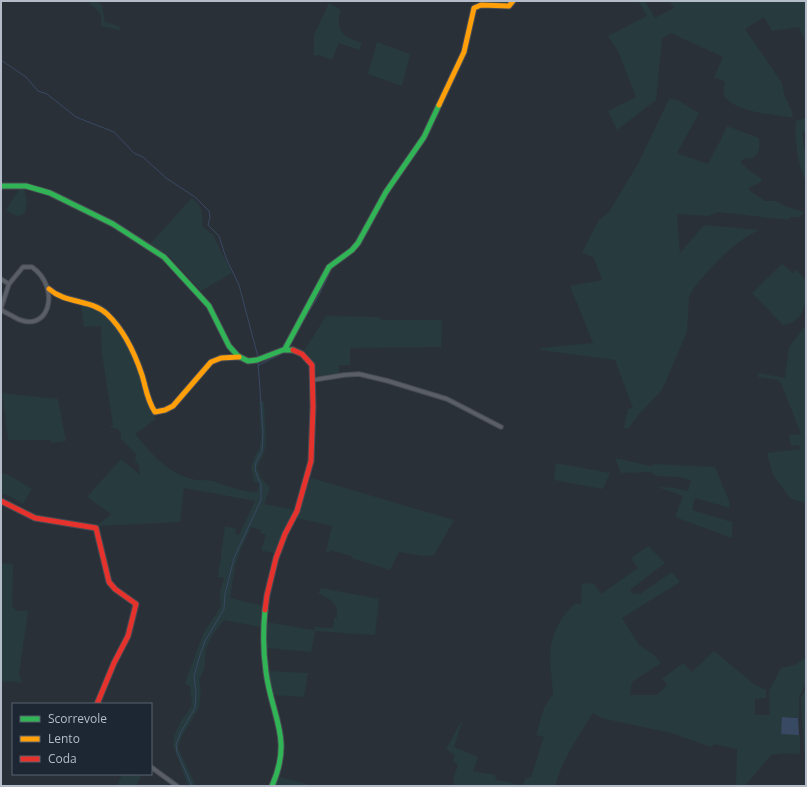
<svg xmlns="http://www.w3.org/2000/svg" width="807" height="787" viewBox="0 0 807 787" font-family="'Open Sans',sans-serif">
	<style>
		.green { fill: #273a3e }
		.water { fill: #384963 }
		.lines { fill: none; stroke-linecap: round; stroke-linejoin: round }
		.stream { stroke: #384963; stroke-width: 1 }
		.street-casing { stroke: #484c53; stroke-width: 5.5 }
		.fast-casing { stroke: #484c53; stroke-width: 7 }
		.slow-casing { stroke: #484c53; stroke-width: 7 }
		.jam-casing { stroke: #484c53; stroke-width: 7 }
		.street { stroke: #5a5e66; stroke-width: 3.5 }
		.fast { stroke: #30b455; stroke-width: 5 }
		.slow { stroke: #ff9f0a; stroke-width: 5 }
		.jam { stroke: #e5322d; stroke-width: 5 }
	</style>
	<rect width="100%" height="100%" fill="#2a3038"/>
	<g class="green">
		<path d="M 90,1 L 99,2 L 102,6 L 105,22 L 121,27 L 119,30 L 101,26 C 102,11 100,13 90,4 Z"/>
		<path d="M 638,1 L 645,1 L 655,18 L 674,8 L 670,2 L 671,1 L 806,1 L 806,44 L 799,27 L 772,31 L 764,17 L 745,29 L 782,83 L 784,94 L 792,112 L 793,118 C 774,114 738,113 726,98 C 722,93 724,88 725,82 L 714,77 L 723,57 L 671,33 L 662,39 L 656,100 L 617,130 L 608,111 L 636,97 L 618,51 L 608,36 L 647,16 Z"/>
		<path d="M 329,3 L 341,10 C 334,31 344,37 362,43 L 359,50 L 339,43 L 332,60 L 319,55 L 314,56 L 314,35 Z"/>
		<polygon points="377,42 410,54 402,86 368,74"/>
		<path d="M 669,99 C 682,99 688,108 699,113 L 677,153 L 708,164 L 719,143 L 727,126 L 759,138 C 760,147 760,154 751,159 L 746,158 L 742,160 L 741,163 L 751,172 L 761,178 L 762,181 L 749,188 L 749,190 L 765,201 L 776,201 L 785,206 L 804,212 L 800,217 L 790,217 L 789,220 L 718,212 L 708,216 L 677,214 L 680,253 L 704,225 L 760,230 C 736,239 709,269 693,289 L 689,297 L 687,332 L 662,390 L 639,414 L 628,429 L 624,428 L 628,409 L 633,408 L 615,360 L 540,350 L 541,348 L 593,343 L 570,286 L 602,280 L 594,258 L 582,252 L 599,220 L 609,212 L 639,162 Z"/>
		<path d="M 806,118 L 806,131 L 802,133 L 806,157 L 806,183 C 798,162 794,144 796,121 Z"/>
		<polygon points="20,188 24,188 27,202 25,213 18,217 6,210"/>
		<path d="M 192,198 C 202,205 203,214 202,226 L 213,235 L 232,273 L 201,291 L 169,256 L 150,244 Z"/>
		<path d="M 782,264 L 793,273 L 796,270 L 806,280 C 806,301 807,321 783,325 L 752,293 Z"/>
		<path d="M 81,304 L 97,309 L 114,323 L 120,323 L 124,329 L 148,406 L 156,419 L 135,434 C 151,453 167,473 192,479 C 200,481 208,479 216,482 C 228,486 246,494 258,491 L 259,483 L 254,482 L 251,467 L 256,453 L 259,450 L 261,439 L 259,402 L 264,401 L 266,445 L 263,456 L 257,467 L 260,476 L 270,488 L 264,504 L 296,510 L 282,536 L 275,554 L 261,550 L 266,535 L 260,533 L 261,530 L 251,527 L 240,551 L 235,566 L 230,598 L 263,606 L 261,627 L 224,620 L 213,634 L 206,648 L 204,670 L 199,679 L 201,690 L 199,708 L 182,736 L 178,748 L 196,786 L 188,786 L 173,745 L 174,736 L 181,721 L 192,705 L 190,687 L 185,683 L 203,634 L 221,606 L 220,592 L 224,578 L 218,577 L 225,526 L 236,529 L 235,534 L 239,535 L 255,501 L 184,488 L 180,522 L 96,526 L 111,514 L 87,497 L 121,459 L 140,475 L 139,466 L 135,460 L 136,454 L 121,439 L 121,434 L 118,429 L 109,427 L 113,425 L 102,354 L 101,326 L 84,327 Z"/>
		<path d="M 326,316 L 378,317 L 382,320 L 442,320 L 441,347 L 350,348 L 350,365 L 339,365 L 339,374 L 317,376 C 316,366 312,358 304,351 Z"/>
		<polygon points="806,325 806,503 791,499 773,475 767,453 800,449 799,445 791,446 789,435 801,434 781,383 778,380 758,377 758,373 785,378 789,347"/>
		<polygon points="2,393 58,399 66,441 51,443 51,440 8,440"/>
		<polygon points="615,458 651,466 655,464 715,467 729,501 730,508 695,498 692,510 732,522 732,538 675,517 683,496 660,488 660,487 675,488 688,491 691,480 679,477 656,476 651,472 621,473"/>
		<polygon points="556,463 610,473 603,489 554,480"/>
		<polygon points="1,473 7,474 32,489 23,504 7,495 1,494"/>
		<polygon points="311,478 454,520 434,555 425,556 399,552 390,570 351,558 352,556 330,550 329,553 326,552 332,526 297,518"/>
		<path d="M 648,546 L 665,563 L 630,590 L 632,593 L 640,594 L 672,572 L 680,582 L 622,618 L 639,645 L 653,654 L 661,663 L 632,682 L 630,695 L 657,695 L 667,685 L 662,679 L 683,663 L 692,672 L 714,651 L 754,684 L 766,690 L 766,698 L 755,699 L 755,715 L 770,715 L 769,691 L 781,668 L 795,665 L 806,657 L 806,683 L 799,698 L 799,718 L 782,717 L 783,724 L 781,732 L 800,735 L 800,754 L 786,753 L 771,755 L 745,786 L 736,786 L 737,749 L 714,744 L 711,747 L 671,733 L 601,718 L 593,713 C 578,737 563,758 555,786 L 454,786 L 454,776 L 458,765 L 453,761 L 455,755 L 446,749 L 461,722 L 462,722 L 454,747 L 478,757 L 473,771 L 495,775 L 496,780 L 521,785 L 524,783 L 525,779 L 531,777 L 544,737 L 536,735 L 544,708 L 553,694 C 551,665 545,645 562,618 C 566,612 571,609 574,604 L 581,604 L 582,583 L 594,584 L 601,594 L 638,568 L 631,558 Z"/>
		<polygon points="1,563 13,564 12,606 17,611 28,611 19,674 22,683 13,681 1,682"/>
		<polygon points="321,588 379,599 375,635 315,631 311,652 267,648 266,622 314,630 315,627 333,628 334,618 337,618 337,608 331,600 318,593"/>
		<polygon points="268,671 308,673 304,697 273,695"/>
		<polygon points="806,687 806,779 801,705 801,698"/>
		<polygon points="122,774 142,774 136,786 117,786"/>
		<polygon points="279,777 315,786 275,786"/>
	</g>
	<polygon class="water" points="782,717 798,718 799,735 781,734"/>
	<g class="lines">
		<g class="stream">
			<polyline points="1,60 26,77 38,91 47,94 76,117 114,132 134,153 143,157 166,178 195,197 209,211 210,217 208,225 219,236 226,258 239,285 258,357"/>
			<polyline points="344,259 355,251 360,245"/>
			<polyline points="300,326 319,295 332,268"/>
			<polyline points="259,365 281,354"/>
			<polyline points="192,786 177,752 176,744 181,732 195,708 196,692 194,677 199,658 205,641 224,609 225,594 234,558 261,500 261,485 255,470 256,462 262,451 263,432 258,362"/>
		</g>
		<defs>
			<g id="street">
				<polyline points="1,279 9,284"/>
				<path d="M 1,308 L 9,284 L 23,267 L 32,267 C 62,288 49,337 14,317 C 10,314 4,313 1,309"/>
				<polyline points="313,380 344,375 359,374 388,381 447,399 501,427"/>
				<polyline points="151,767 177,786"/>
			</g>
			<g id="fast">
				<polyline points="1,186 26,186 50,193 113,224 164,257 209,306 229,346 238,356 248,361 257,360 283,350 293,350"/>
				<polyline points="285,349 329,267 352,250 358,243 386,192 424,137 439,105"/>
				<path d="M 265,610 C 263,631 263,651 266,672 C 272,718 293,738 272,786"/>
			</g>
			<g id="slow">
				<polyline points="439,105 464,52 474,8 481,5 509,6 513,1"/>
				<path d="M 49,289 C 66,304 91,299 107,314 C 123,329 135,354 142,375 C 146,388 147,400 155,412 L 165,410 L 173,406 L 211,362 L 221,358 L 239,357"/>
			</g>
			<g id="jam">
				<polyline points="1,501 35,518 96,528 109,582 115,589 136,604 128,636 114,663 97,704"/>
				<polyline points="265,610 267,595 276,558 285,534 297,511 311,461 313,407 312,365 302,354 293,350"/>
			</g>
		</defs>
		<use href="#street" class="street-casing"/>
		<use href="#fast" class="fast-casing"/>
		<use href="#slow" class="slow-casing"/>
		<use href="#jam" class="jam-casing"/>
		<use href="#street" class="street"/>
		<use href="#fast" class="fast"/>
		<use href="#slow" class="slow"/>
		<use href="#jam" class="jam"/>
	</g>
	<rect width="807" height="787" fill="none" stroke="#b4bcc9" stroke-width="4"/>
	<rect x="12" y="703" width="140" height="72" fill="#1d2633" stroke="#59626f"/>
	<rect x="20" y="716" width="20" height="6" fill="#30b455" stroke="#59626f"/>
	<text x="48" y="723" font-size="12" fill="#b4bcc9">Scorrevole</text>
	<rect x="20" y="736" width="20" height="6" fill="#ff9f0a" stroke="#59626f"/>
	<text x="48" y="743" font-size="12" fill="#b4bcc9">Lento</text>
	<rect x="20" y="756" width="20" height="6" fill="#e5322d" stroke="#59626f"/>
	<text x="48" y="763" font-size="12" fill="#b4bcc9">Coda</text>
</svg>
